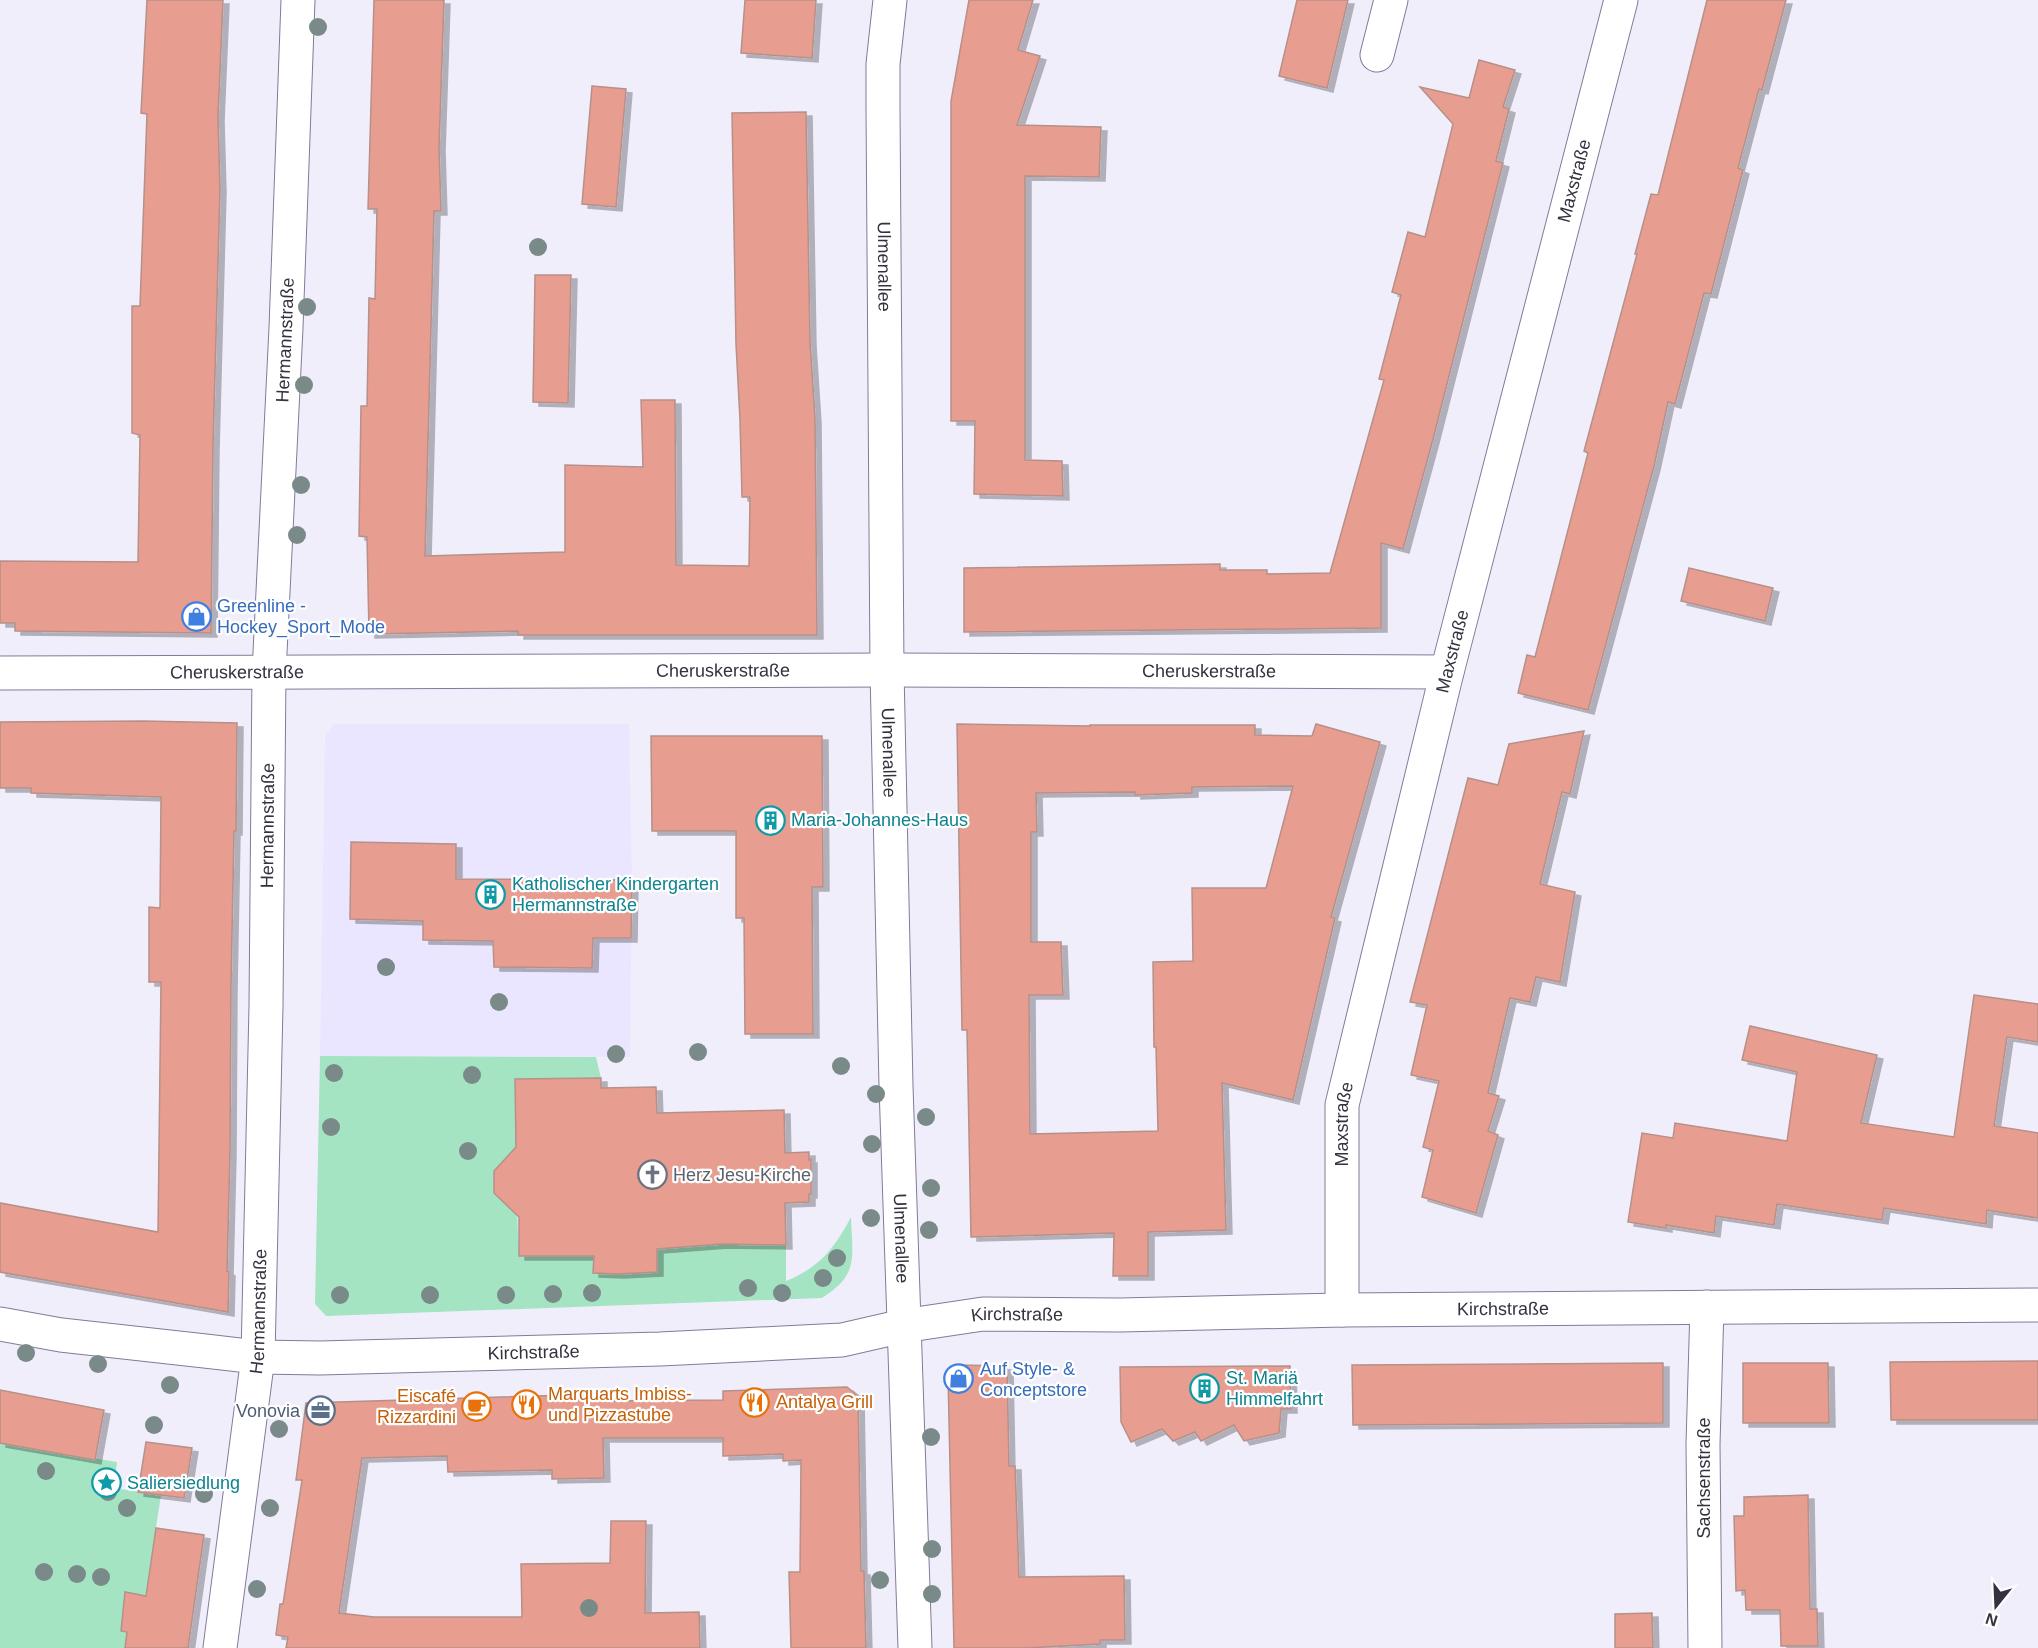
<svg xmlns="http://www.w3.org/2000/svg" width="2038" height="1648" viewBox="0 0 2038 1648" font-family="Helvetica,sans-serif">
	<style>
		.built { fill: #ebe6ff }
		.green { fill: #a4e4c3 }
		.building { fill: #e79e90; stroke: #b69089; stroke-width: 1.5; fill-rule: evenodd; filter: url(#shadow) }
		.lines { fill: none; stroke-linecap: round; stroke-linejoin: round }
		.minor-casing { stroke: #827a9a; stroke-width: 35 }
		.minor { stroke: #fff; stroke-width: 33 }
		.tree { fill: #7a8a88 }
		.labels { text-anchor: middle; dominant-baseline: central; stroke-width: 4.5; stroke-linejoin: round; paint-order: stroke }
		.street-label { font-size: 18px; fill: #35323f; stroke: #fefefe }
		.shop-label { font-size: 18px; fill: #366cbe; stroke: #fefefe; text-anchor: start }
		.culture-label { font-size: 18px; fill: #0d838f; stroke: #fefefe; text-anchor: start }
		.worship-label { font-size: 18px; fill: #5b616d; stroke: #fefefe; text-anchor: start }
		.food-label { font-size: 18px; fill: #c56008; stroke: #fefefe; text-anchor: start }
		.service-label { font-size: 18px; fill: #4e5e75; stroke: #fefefe; text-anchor: end }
	</style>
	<defs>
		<filter id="shadow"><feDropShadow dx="6" dy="4" stdDeviation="0" flood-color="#0004"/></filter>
	</defs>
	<rect width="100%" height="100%" fill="#f1eefc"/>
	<polygon class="built" points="334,724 629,724 632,880 630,1057 320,1056 325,736"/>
	<g class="green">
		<path d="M 320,1056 L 596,1057 L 601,1078 L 515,1079 L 517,1154 L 510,1154 L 494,1171 L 494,1193 L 511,1210 L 517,1210 L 519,1256 L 560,1256 L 566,1247 L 650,1272 L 657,1271 L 657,1251 L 660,1249 L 660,1243 L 786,1245 L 786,1281 C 820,1267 834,1249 851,1217 C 852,1257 860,1274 822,1298 L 326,1316 L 315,1304 Z"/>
		<polygon points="0,1443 117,1462 114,1488 161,1495 148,1579 155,1596 125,1593 127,1632 125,1648 0,1648"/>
	</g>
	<g class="building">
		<polygon points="147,0 223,0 218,117 220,189 213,446 211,633 15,631 15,623 0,623 0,561 138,562 140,435 132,433 132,306 140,306 147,114 141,113"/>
		<polygon points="374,0 444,0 439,147 441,211 434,211 425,556 565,552 565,465 643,467 641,400 675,400 676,565 749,566 750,497 742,497 740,420 736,344 732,113 806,112 810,342 815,419 817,635 518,635 518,631 369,634 367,537 359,536 361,406 367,406 369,298 375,299 377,209 368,209"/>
		<polygon points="745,0 816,0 812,58 741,53"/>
		<polygon points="969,0 1033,0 1018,50 1040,56 1017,125 1101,127 1099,177 1025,176 1025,460 1062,461 1063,496 974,494 975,421 951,421 951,101"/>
		<polygon points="1297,0 1348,0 1327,88 1279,76"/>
		<polygon points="1707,0 1786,0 1762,90 1759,89 1738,168 1743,170 1711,294 1704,293 1675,404 1668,402 1654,466 1588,710 1518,693 1527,655 1535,657 1588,453 1584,451 1637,254 1635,254 1651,194 1658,195"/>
		<polygon points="1479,60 1515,70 1503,107 1509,109 1496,161 1503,163 1433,439 1403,549 1381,543 1381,628 964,632 964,568 1220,564 1220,570 1267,570 1267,574 1330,573 1384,380 1379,379 1401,295 1392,292 1408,232 1425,237 1453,124 1420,87 1469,98"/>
		<polygon points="592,86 626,89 616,207 582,204"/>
		<polygon points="535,275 571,275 568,403 533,402"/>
		<polygon points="1689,568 1773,588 1765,621 1681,601"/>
		<polygon points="144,721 237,723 236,831 234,831 231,985 230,1152 227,1271 229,1272 228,1312 0,1272 0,1203 158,1232 161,982 149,982 149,907 160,908 161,797 31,793 31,788 0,788 0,722"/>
		<path d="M 957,724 L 1090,726 L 1090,725 L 1255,725 L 1255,735 L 1312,736 L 1316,724 L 1380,742 L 1331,917 L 1335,918 L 1293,1100 L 1222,1083 L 1226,1230 L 1148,1232 L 1148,1276 L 1113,1276 L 1114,1233 L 971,1237 L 967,1030 L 962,1030 ZM 1293,786 L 1266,888 L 1192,888 L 1193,961 L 1153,962 L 1154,1047 L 1156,1047 L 1158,1131 L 1030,1134 L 1029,995 L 1063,995 L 1061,942 L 1031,942 L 1031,832 L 1037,832 L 1036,793 L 1135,792 L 1135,795 L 1192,793 L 1192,787 Z"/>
		<polygon points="1584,731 1570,794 1562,792 1540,884 1575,892 1560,982 1536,977 1530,1002 1510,998 1488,1093 1499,1096 1488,1131 1498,1135 1476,1213 1422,1197 1433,1150 1423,1147 1439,1081 1411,1075 1427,1005 1410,1002 1468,778 1498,785 1509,744"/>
		<polygon points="651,736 822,736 823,887 812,887 813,1034 745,1034 744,918 736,918 736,831 652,831"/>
		<polygon points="351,842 456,844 456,879 632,880 631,938 593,938 592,968 494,967 493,941 423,940 423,921 350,919"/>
		<polygon points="1974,995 2038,1004 2038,1042 2007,1037 1994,1126 2038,1133 2038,1218 1987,1210 1986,1224 1884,1208 1882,1220 1777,1204 1774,1225 1716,1216 1714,1233 1666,1225 1666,1228 1628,1222 1642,1133 1673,1138 1675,1123 1787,1141 1797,1072 1742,1060 1750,1026 1877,1055 1861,1123 1954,1137"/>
		<polygon points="601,1078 601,1088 656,1087 657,1113 784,1110 785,1153 809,1152 809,1160 811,1159 811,1194 809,1194 809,1202 785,1203 786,1245 722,1244 657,1249 657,1272 618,1274 593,1273 594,1256 519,1256 519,1217 494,1193 494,1171 516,1147 515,1079"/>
		<polygon points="2038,1361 2038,1420 1891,1420 1890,1362"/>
		<polygon points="1663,1363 1663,1423 1353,1425 1352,1365"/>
		<polygon points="1743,1363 1828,1363 1829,1423 1743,1423"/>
		<polygon points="958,1365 1007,1366 1009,1466 1015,1466 1019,1577 1124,1576 1125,1640 1100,1640 1100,1644 1027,1648 954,1648 948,1375"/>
		<polygon points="1290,1366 1291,1409 1281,1409 1279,1433 1244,1441 1234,1425 1201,1441 1195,1432 1173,1441 1162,1429 1131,1442 1121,1422 1120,1367"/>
		<polygon points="847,1387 858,1396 861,1571 864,1571 866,1648 791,1648 789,1572 800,1572 801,1460 783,1461 783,1454 723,1456 723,1438 603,1438 604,1478 552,1479 552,1470 448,1472 447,1456 362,1458 339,1613 374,1617 522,1617 521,1564 610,1563 611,1521 646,1521 645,1613 699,1612 700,1648 286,1648 288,1637 276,1635 280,1604 283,1604 302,1480 296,1480 306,1403 602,1394 602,1401 723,1400 723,1391"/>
		<polygon points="0,1390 104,1410 95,1460 0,1443"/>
		<polygon points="146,1442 192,1448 184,1498 138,1492"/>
		<polygon points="1808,1495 1810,1609 1817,1609 1818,1646 1781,1646 1780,1610 1746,1610 1745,1590 1736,1591 1734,1516 1744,1516 1744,1497"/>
		<polygon points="156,1528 204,1535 188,1648 125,1648 127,1632 121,1631 125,1592 146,1596"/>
		<polygon points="1652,1613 1653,1648 1615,1648 1615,1614"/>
	</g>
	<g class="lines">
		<defs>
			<g id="minor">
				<path id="s1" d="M 890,0 L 883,64 L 883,107 L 887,670 L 896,1086 L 915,1648"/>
				<polyline points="1377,55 1391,0"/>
				<path id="s2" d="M 0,673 L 887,670 L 1447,672"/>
				<path id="s3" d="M 1342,1310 L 1342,1105 L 1447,672 L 1621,0"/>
				<path id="s4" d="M 0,1324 L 61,1335 L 205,1351 L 258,1357 L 320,1358 L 660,1349 L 842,1340 L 903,1326 L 983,1314 L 1120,1315 L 1342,1310 L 2038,1305"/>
				<path id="s5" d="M 220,1648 L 258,1357 L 266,1006 L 269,673 L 286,328 L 298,0"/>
				<polyline points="1705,1648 1703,1444 1707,1307"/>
			</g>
		</defs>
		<use href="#minor" class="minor-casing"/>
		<use href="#minor" class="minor"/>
	</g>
	<g class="tree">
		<circle cx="318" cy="27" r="9"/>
		<circle cx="538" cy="247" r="9"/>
		<circle cx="307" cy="307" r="9"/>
		<circle cx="304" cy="385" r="9"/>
		<circle cx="301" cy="485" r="9"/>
		<circle cx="297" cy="535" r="9"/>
		<circle cx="386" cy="967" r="9"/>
		<circle cx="499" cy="1002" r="9"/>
		<circle cx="698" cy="1052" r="9"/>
		<circle cx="616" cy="1054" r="9"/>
		<circle cx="841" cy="1066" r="9"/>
		<circle cx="334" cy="1073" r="9"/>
		<circle cx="472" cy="1075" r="9"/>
		<circle cx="876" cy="1094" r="9"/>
		<circle cx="926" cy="1117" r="9"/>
		<circle cx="331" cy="1127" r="9"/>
		<circle cx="872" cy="1144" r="9"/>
		<circle cx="468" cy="1151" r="9"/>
		<circle cx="931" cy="1188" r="9"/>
		<circle cx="871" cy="1218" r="9"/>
		<circle cx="929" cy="1230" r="9"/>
		<circle cx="837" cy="1258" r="9"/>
		<circle cx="823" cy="1278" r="9"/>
		<circle cx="748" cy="1288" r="9"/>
		<circle cx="592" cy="1293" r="9"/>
		<circle cx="782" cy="1293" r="9"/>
		<circle cx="553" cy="1294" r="9"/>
		<circle cx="340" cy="1295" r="9"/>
		<circle cx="430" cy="1295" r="9"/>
		<circle cx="506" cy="1295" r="9"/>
		<circle cx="26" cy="1353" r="9"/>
		<circle cx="98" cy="1364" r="9"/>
		<circle cx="170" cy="1385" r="9"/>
		<circle cx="154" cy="1425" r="9"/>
		<circle cx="279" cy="1429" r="9"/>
		<circle cx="931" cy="1437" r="9"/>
		<circle cx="46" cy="1471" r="9"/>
		<circle cx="108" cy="1492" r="9"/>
		<circle cx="204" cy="1494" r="9"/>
		<circle cx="127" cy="1508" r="9"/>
		<circle cx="270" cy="1508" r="9"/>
		<circle cx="932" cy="1549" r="9"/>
		<circle cx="44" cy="1572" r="9"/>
		<circle cx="77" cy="1574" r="9"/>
		<circle cx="101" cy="1577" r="9"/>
		<circle cx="880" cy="1580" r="9"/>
		<circle cx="257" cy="1589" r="9"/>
		<circle cx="932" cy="1594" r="9"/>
		<circle cx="589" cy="1608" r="9"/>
	</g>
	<defs>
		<symbol id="shop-ring" viewBox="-11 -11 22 22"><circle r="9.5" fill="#fefefe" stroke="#3f7fe0" stroke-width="1.5"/><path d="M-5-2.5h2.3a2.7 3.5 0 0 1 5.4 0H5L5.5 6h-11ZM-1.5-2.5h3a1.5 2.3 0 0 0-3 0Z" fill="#3f7fe0"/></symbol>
		<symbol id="building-ring" viewBox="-11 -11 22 22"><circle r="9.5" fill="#fefefe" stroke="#0f9aa8" stroke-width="1.5"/><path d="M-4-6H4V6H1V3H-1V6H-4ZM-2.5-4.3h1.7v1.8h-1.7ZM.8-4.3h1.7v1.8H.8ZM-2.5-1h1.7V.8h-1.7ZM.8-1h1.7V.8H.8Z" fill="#0f9aa8"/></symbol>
		<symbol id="church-ring" viewBox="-11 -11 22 22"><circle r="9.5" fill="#fefefe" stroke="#6b7280" stroke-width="1.5"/><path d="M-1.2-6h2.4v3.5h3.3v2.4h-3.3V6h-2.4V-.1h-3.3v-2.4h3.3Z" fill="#6b7280"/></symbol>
		<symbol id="restaurant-ring" viewBox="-11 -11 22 22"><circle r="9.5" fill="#fefefe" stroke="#e8710a" stroke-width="1.5"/><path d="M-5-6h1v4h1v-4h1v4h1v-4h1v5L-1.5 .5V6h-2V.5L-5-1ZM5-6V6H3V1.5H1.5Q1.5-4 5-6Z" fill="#e8710a"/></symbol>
		<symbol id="cafe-ring" viewBox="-11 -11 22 22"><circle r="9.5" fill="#fefefe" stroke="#e8710a" stroke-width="1.5"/><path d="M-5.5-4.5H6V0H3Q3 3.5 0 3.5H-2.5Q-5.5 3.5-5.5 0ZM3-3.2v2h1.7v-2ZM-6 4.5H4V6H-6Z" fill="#e8710a"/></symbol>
		<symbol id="office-ring" viewBox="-11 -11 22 22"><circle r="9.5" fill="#fefefe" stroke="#5c6f8a" stroke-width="1.5"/><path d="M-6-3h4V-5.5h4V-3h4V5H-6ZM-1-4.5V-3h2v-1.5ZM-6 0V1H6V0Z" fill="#5c6f8a"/></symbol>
		<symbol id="sight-ring" viewBox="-11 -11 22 22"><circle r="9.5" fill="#fefefe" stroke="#0f9aa8" stroke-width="1.5"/><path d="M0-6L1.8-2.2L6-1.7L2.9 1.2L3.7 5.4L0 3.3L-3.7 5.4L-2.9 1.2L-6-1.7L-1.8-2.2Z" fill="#0f9aa8"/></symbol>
	</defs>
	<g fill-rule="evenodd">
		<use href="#shop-ring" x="180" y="600" width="33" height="33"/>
		<use href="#building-ring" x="754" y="804" width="33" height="33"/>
		<use href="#building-ring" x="474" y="878" width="33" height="33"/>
		<use href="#church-ring" x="636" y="1158" width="33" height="33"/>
		<use href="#shop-ring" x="942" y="1362" width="33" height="33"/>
		<use href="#building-ring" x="1188" y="1372" width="33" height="33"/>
		<use href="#restaurant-ring" x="738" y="1386" width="33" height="33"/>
		<use href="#restaurant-ring" x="510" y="1388" width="33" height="33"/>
		<use href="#cafe-ring" x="460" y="1390" width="33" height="33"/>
		<use href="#office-ring" x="304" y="1394" width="33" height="33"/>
		<use href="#sight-ring" x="90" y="1466" width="33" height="33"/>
	</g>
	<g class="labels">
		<g class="street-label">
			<text stroke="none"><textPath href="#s3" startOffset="1158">Maxstraße</textPath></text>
			<text stroke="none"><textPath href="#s1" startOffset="267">Ulmenallee</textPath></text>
			<text stroke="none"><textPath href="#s5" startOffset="1311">Hermannstraße</textPath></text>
			<text stroke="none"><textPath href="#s3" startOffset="672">Maxstraße</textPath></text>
			<text stroke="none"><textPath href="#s2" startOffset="723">Cheruskerstraße</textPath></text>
			<text stroke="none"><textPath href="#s2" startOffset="1209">Cheruskerstraße</textPath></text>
			<text stroke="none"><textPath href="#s2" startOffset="237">Cheruskerstraße</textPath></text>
			<text stroke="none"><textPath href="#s1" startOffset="753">Ulmenallee</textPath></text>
			<text stroke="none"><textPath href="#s5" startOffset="825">Hermannstraße</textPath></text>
			<text stroke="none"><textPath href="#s3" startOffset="186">Maxstraße</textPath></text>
			<text stroke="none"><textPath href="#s1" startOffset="1239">Ulmenallee</textPath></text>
			<text stroke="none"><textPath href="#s4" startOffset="1508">Kirchstraße</textPath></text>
			<text stroke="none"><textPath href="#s5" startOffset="339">Hermannstraße</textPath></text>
			<text stroke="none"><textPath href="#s4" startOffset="1022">Kirchstraße</textPath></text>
			<text stroke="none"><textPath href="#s4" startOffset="536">Kirchstraße</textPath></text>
			<text transform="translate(1704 1478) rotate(-90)">Sachsenstraße</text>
		</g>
		<g class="shop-label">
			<text x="217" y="606">Greenline -<tspan x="217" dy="21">Hockey_Sport_Mode</tspan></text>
			<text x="980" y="1369">Auf Style- &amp;<tspan x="980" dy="21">Conceptstore</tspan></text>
		</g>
		<g class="culture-label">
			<text x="791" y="820">Maria-Johannes-Haus</text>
			<text x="512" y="884">Katholischer Kindergarten<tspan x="512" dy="21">Hermannstraße</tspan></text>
			<text x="1226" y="1378">St. Mariä<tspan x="1226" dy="21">Himmelfahrt</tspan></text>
			<text x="127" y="1483">Saliersiedlung</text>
		</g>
		<g class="worship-label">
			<text x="673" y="1175">Herz Jesu-Kirche</text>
		</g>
		<g class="food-label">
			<text x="548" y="1394">Marquarts Imbiss-<tspan x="548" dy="21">und Pizzastube</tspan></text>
			<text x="456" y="1396" text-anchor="end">Eiscafé<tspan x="456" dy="21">Rizzardini</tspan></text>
			<text x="776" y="1402">Antalya Grill</text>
		</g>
		<g class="service-label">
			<text x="300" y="1411">Vonovia</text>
		</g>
	</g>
	<g transform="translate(1996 1606) rotate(198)" stroke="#fefefe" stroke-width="4.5" paint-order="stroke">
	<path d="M0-4.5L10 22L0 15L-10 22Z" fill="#35323f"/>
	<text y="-9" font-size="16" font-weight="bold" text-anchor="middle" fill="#35323f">N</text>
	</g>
</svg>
